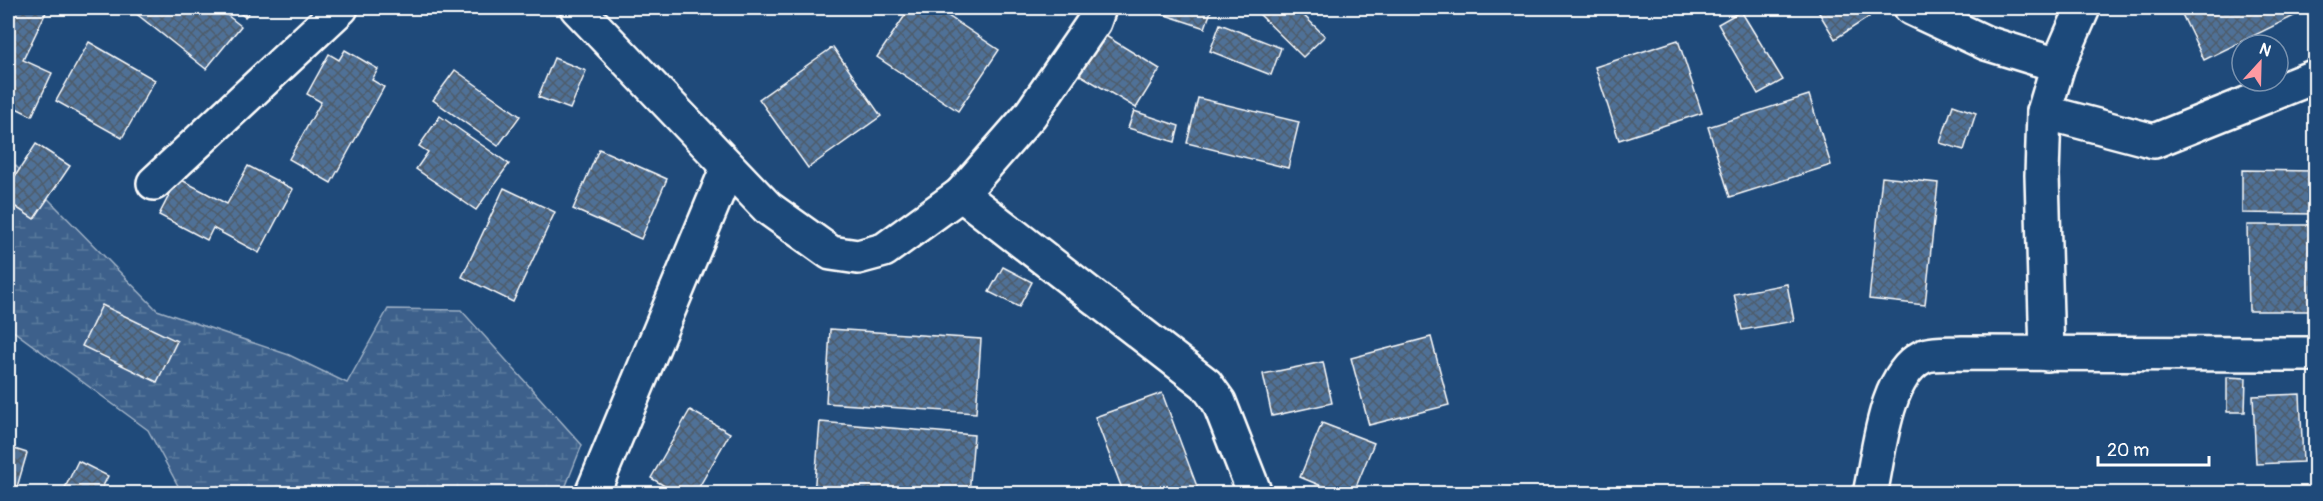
<svg xmlns="http://www.w3.org/2000/svg" width="2323" height="501" viewBox="0 0 2323 501" font-family="Pangolin,sans-serif">
	<style>
		.wetland { fill: url(#wetland-marsh); stroke: #9eb0c5; stroke-width: 1.5 }
		.building { fill: url(#building-cross-hatch); stroke: #fff; stroke-width: 1.5 }
		.lines { fill: none; stroke-linecap: round; stroke-linejoin: round }
		.minor-casing { stroke: #fff; stroke-width: 38 }
		.minor { stroke: #1f4a7a; stroke-width: 33 }
	</style>
	<defs>
		<pattern id="wetland-marsh" width="20" height="14" patternUnits="userSpaceOnUse" patternTransform="scale(1.5)"><rect width="20" height="14" fill="#3c618b"/><path d="M1 5h8M5 5V1M11 12h8M15 12V8" fill="none" stroke="#59799c"/></pattern>
		<pattern id="building-cross-hatch" width="8" height="8" patternUnits="userSpaceOnUse" patternTransform="scale(1.5)"><rect width="8" height="8" fill="#507197"/><path d="M0 0l8 8M0 8l8-8" fill="none" stroke="#4e5b6a"/></pattern>
	</defs>
	<rect width="100%" height="100%" fill="#1f4a7a"/>
	<filter id="ink" filterUnits="userSpaceOnUse"><feTurbulence type="fractalNoise" baseFrequency=".0167" numOctaves="2"/><feDisplacementMap in="SourceGraphic" scale="12" xChannelSelector="R" yChannelSelector="G"/><feConvolveMatrix kernelMatrix="1 2 1 2 8 2 1 2 1" color-interpolation-filters="sRGB"/></filter>
	<g filter="url(#ink)">
		<polygon class="wetland" points="8,158 157,310 289,355 347,383 388,309 461,310 582,445 563,493 182,493 148,430 8,327"/>
		<g class="building">
			<polygon points="8,8 48,8 23,60 52,73 32,116 8,104"/>
			<polygon points="129,8 218,8 241,26 206,69"/>
			<polygon points="233,8 253,8 245,17"/>
			<polygon points="910,8 936,8 999,50 958,111 877,57"/>
			<polygon points="1144,8 1212,8 1205,28"/>
			<polygon points="1253,8 1296,8 1325,36 1303,57"/>
			<polygon points="1816,8 1863,8 1869,17 1835,39"/>
			<polygon points="2179,8 2290,8 2294,16 2204,60"/>
			<polygon points="1741,11 1783,80 1758,94 1718,24"/>
			<polygon points="1220,24 1281,48 1271,75 1210,51"/>
			<polygon points="1101,33 1160,69 1136,108 1077,73"/>
			<polygon points="1678,40 1702,113 1619,140 1595,67"/>
			<polygon points="89,42 155,80 122,138 56,101"/>
			<polygon points="833,47 881,116 808,168 759,99"/>
			<polygon points="345,50 378,69 372,80 384,87 331,183 289,159 321,102 307,94 329,54 339,60"/>
			<polygon points="554,58 586,71 570,109 538,97"/>
			<polygon points="455,70 520,116 498,146 433,100"/>
			<polygon points="1809,95 1831,165 1730,197 1708,127"/>
			<polygon points="1198,98 1299,122 1288,168 1187,143"/>
			<polygon points="1953,105 1976,113 1964,150 1940,143"/>
			<polygon points="1134,111 1179,126 1175,142 1128,128"/>
			<polygon points="440,116 509,164 476,210 416,169 428,152 419,146"/>
			<polygon points="36,144 70,166 34,219 8,202 8,187"/>
			<polygon points="599,149 667,179 641,239 573,209"/>
			<polygon points="248,166 293,189 259,253 213,228 207,240 159,215 178,178 227,204"/>
			<polygon points="2242,170 2316,171 2316,214 2242,213"/>
			<polygon points="1882,177 1938,183 1925,305 1869,299"/>
			<polygon points="504,188 555,212 513,302 462,277"/>
			<polygon points="2247,225 2316,225 2316,311 2249,311"/>
			<polygon points="1003,267 1032,282 1019,307 989,292"/>
			<polygon points="1787,284 1794,321 1742,330 1734,294"/>
			<polygon points="102,305 177,341 157,382 82,346"/>
			<polygon points="830,329 981,339 976,413 826,403"/>
			<polygon points="1431,337 1449,405 1369,425 1351,358"/>
			<polygon points="1323,362 1332,403 1272,416 1263,374"/>
			<polygon points="2227,377 2246,378 2245,412 2227,412"/>
			<polygon points="1162,393 1198,489 1186,494 1124,494 1095,417"/>
			<polygon points="2300,394 2303,462 2256,464 2253,396"/>
			<polygon points="690,410 730,433 695,494 678,494 651,478"/>
			<polygon points="820,422 974,435 969,494 814,494"/>
			<polygon points="1322,423 1374,443 1353,494 1341,494 1300,477"/>
			<polygon points="8,447 27,453 15,494 8,494"/>
			<polygon points="78,461 108,476 99,494 62,494"/>
		</g>
		<g class="lines">
			<defs>
				<g id="minor">
					<polyline points="577,8 768,208 831,253 858,257 884,250 961,194 1030,115 1094,22 1099,8"/>
					<polyline points="1911,8 1986,43 2058,65"/>
					<polyline points="2044,112 2154,141 2316,76"/>
					<polyline points="154,183 341,8"/>
					<polyline points="961,194 1206,384 1219,402 1255,494"/>
					<polyline points="2047,354 2042,175 2044,112 2058,65 2083,8"/>
					<polyline points="592,494 728,167"/>
					<path d="M 1870,494 C 1879,455 1884,377 1922,357 C 1932,352 1951,354 1963,353 L 2316,354"/>
				</g>
			</defs>
			<use href="#minor" class="minor-casing"/>
			<use href="#minor" class="minor"/>
		</g>
	</g>
	<rect width="2323" height="501" fill="none" stroke="#1f4a7a" stroke-width="30"/>
	<rect x="15" y="15" width="2293" height="471" fill="none" stroke="#fff" stroke-width="2" filter="url(#ink)"/>
	<g transform="translate(2260 63) rotate(22)"><circle r="28" fill="#1f4a7a" stroke="#7992af" stroke-width="1.5"/>
	<path d="M0-4.5L10 22L0 15L-10 22Z" fill="#ff9aa2"/>
	<text y="-9" font-size="16" font-weight="bold" text-anchor="middle" fill="#ffffff">N</text>
	</g>
	<path d="M2098 456v9h111v-9" fill="none" stroke="#ffffff" stroke-width="3"/>
	<text x="2107" y="456" font-size="18" fill="#ffffff" stroke="#1f4a7a" stroke-width="4.5" paint-order="stroke">20 m</text>
</svg>
